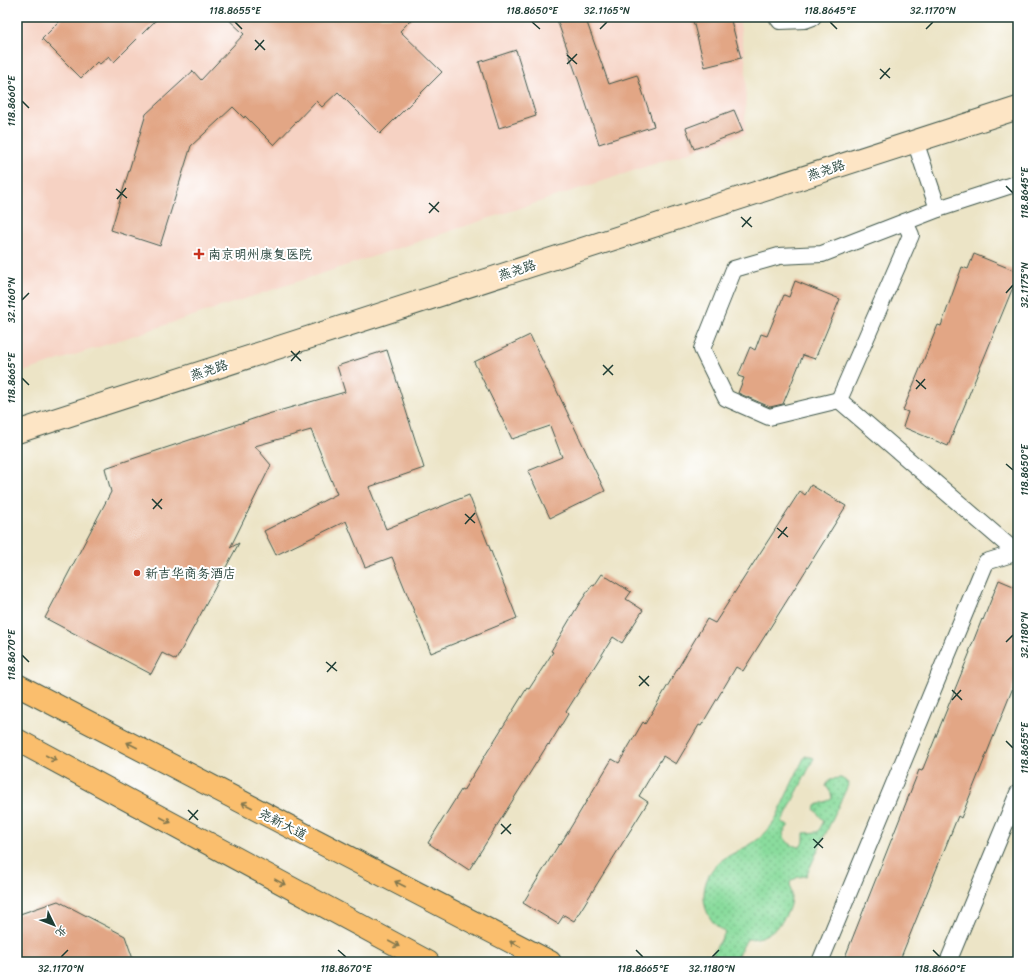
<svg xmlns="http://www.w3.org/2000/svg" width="1035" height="979" viewBox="0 0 1035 979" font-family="Sriracha,'LXGW WenKai TC',sans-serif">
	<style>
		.built { fill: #f6d2c3 }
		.garden { fill: url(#garden-dots); stroke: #548c68 }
		.building { fill: #e2a685 }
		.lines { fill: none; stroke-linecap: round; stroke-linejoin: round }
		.service-casing { stroke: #3e564a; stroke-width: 18 }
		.secondary-casing { stroke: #3e564a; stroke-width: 24 }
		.primary-casing { stroke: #3e564a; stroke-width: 24 }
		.service { stroke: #fff; stroke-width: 16 }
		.secondary { stroke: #fde5c5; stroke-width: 22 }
		.primary { stroke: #fabe6d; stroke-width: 22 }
		.oneway { stroke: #82774e }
		.ticks { fill: none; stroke: #1f3d34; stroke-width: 1.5 }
		.poi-dot { fill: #c8321e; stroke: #fff; stroke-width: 1.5 }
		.labels { text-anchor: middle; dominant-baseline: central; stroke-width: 4; stroke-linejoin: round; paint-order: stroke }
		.street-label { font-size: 13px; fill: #1f3d34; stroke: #fff }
		.poi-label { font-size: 13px; fill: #1f3d34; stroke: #fff; text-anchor: start }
		.neatline { fill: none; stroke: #1f3d34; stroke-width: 1.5 }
		.ticks-label { font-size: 10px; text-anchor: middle; fill: #1f3d34 }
	</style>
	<defs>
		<pattern id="garden-dots" width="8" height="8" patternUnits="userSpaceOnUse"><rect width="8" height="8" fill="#8adc9d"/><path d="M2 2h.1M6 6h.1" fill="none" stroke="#70b481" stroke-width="1.8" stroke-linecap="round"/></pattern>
	</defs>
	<rect width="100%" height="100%" fill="#fff"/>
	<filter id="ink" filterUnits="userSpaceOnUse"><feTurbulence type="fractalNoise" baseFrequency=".025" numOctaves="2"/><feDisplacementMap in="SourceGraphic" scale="8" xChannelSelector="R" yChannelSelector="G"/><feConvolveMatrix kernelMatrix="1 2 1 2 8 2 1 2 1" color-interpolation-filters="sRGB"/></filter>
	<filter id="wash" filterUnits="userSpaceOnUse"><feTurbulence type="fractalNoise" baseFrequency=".012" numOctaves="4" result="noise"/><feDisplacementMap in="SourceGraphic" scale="16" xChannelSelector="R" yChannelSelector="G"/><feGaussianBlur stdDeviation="0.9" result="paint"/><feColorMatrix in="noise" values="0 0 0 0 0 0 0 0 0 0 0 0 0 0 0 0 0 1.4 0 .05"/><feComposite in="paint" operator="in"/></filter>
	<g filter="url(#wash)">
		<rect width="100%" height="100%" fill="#ece4c6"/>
		<polygon class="built" points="17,17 739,17 746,64 745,134 17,374"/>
		<path class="garden" d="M 805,756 L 814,758 L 782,822 L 789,825 L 783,833 C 785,842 791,846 800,847 L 804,841 L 804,833 L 818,832 L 824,821 L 814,809 L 817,805 L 832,799 L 831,793 L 826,786 L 830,779 L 841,778 L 849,783 L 806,876 L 798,877 L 790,882 C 790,886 791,890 791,894 C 792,918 770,940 747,939 L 734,962 L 710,962 L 708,961 L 725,933 C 721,929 716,926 713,922 C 697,902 703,871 725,858 C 738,850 752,846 764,834 C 774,825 779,812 784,800 C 791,785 798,770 805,756 Z"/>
		<g id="blocks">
			<g class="building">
				<polygon points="64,17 159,17 114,62 109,56 100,64 97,62 81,78 42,39"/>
				<polygon points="226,17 414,17 400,31 442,72 380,134 338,92 322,107 316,101 274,145 245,116 244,118 233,107 191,146 160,246 111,230 146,114 193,71 201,80 244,34"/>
				<polygon points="556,17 585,17 609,84 637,75 654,126 599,144 579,82"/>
				<polygon points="692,17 730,17 741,58 705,67"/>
				<polygon points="516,50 536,116 499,128 479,62"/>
				<polygon points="734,110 743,131 694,149 686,128"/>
				<polygon points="974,254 1018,272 1018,275 948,446 903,427 908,412 903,410 938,325 941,326 962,267 968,269"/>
				<polygon points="795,281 840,299 815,359 803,355 783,404 770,407 738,393 744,378 738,376 750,347 755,350 761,334 767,336 784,295 789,297"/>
				<polygon points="530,335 605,491 550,518 528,471 562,457 550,426 512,439 474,362"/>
				<polygon points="387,350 424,468 369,487 386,529 469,495 517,618 431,653 392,557 365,567 346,521 276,555 264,531 337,494 311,430 255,446 271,465 230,548 239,543 176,660 162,653 151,674 45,618 111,492 105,468 268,414 345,392 337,366"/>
				<polygon points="811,485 846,506 743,671 736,667 701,726 699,725 676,764 663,756 639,796 648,802 574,921 564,915 558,924 523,903 559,844 560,845 612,759 619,763 643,722 645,724 707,619 715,623 800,491 805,495"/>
				<polygon points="602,574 631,592 626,599 643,610 622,643 613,637 566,712 568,714 549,745 548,744 469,870 428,843 461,790 463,791 527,688 529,689 553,652 551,651 579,604 592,585 594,586"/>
				<polygon points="999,580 1018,588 1018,675 961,818 958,816 899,962 843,962 919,770 922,771 970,652 969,652 982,619 983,620"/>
				<polygon points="58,901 125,936 134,962 17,962 17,915"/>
			</g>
		</g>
	</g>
	<g filter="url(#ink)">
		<use href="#blocks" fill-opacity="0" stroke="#3e564a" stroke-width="1"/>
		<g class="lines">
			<defs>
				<g id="service">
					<polyline points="777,17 780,21 805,20 813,17"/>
					<polyline points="915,141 938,209 1018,183"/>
					<polyline points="905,222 911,235 839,400 1018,554"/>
					<polyline points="839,400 769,417 726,398 702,349 734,269 779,256 822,254 938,209"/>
					<polyline points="820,962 986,562 1015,553"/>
					<polyline points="948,962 1018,793"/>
				</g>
				<polyline id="secondary" points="17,432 1018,108"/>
				<g id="primary">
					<polyline points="17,685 550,962"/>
					<polyline points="17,740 428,962"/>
				</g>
			</defs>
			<use href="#service" class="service-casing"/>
			<use href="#secondary" class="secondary-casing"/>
			<use href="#primary" class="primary-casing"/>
			<use href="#service" class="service"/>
			<use href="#secondary" class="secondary"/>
			<use href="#primary" class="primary"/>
		</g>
		<defs><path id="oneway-shaft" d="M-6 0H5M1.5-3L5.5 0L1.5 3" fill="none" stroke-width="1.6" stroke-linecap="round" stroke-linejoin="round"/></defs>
		<g class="oneway">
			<use href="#oneway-shaft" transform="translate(132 745) rotate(-153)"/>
			<use href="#oneway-shaft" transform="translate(51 758) rotate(28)"/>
			<use href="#oneway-shaft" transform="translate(247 805) rotate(-153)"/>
			<use href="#oneway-shaft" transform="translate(166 820) rotate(28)"/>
			<use href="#oneway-shaft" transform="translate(280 882) rotate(28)"/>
			<use href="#oneway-shaft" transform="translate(400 884) rotate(-153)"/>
			<use href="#oneway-shaft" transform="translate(394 944) rotate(28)"/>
			<use href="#oneway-shaft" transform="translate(515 944) rotate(-153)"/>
		</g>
	</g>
	<path class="ticks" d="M 235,22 L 242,29M 532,22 L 540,29M 830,22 L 837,29M 600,29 L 607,22M 926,29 L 933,22M 255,40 L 265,50M 255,50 L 264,40M 567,55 L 577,64M 567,64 L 577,54M 880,69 L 890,78M 880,79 L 890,68M 22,101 L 29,108M 1006,186 L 1013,193M 116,189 L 127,198M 117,199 L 126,188M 429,203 L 439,212M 429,213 L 439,202M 741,217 L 752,227M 742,227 L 751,217M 1006,293 L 1013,285M 22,300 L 29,293M 291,351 L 301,361M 291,361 L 300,351M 603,365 L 613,375M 603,375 L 613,365M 22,378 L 29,385M 916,380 L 926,389M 916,389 L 925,379M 1006,464 L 1013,470M 152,499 L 162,509M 153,509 L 162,499M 465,514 L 475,523M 465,524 L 475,513M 777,528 L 788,537M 778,538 L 787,527M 1006,642 L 1013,635M 22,655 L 29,662M 326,662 L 337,671M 327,672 L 336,662M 639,676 L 649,686M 639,686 L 649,676M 952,690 L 962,700M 952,700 L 961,690M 1006,741 L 1013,748M 188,810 L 198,820M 189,820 L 198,810M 501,824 L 511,834M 501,834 L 511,824M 813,839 L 823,848M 814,848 L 823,838M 338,950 L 346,957M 636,950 L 643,957M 933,950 L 940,957M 61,957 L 68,950M 712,957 L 719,950"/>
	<g class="poi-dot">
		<path d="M197 248h4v4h4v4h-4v4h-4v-4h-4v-4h4z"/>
		<circle cx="137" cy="573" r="4"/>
	</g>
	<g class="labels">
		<g class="street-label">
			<text transform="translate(826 170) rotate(-18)">燕尧路</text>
			<text transform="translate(517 270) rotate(-18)">燕尧路</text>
			<text transform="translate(209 370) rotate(-18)">燕尧路</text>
			<text transform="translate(283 824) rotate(27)">尧新大道</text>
		</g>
		<g class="poi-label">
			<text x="208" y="254">南京明州康复医院</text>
			<text x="145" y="573">新吉华商务酒店</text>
		</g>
	</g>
	<rect width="1035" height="979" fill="none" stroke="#fff" stroke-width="44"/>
	<g transform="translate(54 925) rotate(133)" stroke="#ffffff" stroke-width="3" paint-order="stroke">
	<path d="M0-3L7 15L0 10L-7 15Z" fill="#1f3d34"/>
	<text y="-6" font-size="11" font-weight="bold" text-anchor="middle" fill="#1f3d34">北</text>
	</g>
	<rect x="22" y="22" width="991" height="935" class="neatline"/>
	<g class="ticks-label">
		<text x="235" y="14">118.8655°E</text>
		<text x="532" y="14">118.8650°E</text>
		<text x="607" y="14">32.1165°N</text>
		<text x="830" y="14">118.8645°E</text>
		<text x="933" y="14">32.1170°N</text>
		<text transform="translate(11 101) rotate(-90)" y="4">118.8660°E</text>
		<text transform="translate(1024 193) rotate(-90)" y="4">118.8645°E</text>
		<text transform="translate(1024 285) rotate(-90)" y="4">32.1175°N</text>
		<text transform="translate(11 300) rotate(-90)" y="4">32.1160°N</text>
		<text transform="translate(11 378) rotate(-90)" y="4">118.8665°E</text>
		<text transform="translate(1024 470) rotate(-90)" y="4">118.8650°E</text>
		<text transform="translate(1024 635) rotate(-90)" y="4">32.1180°N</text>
		<text transform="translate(11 655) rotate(-90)" y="4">118.8670°E</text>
		<text transform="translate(1024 748) rotate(-90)" y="4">118.8655°E</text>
		<text x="61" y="972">32.1170°N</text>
		<text x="346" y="972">118.8670°E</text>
		<text x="643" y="972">118.8665°E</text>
		<text x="712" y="972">32.1180°N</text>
		<text x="940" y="972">118.8660°E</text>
	</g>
</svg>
